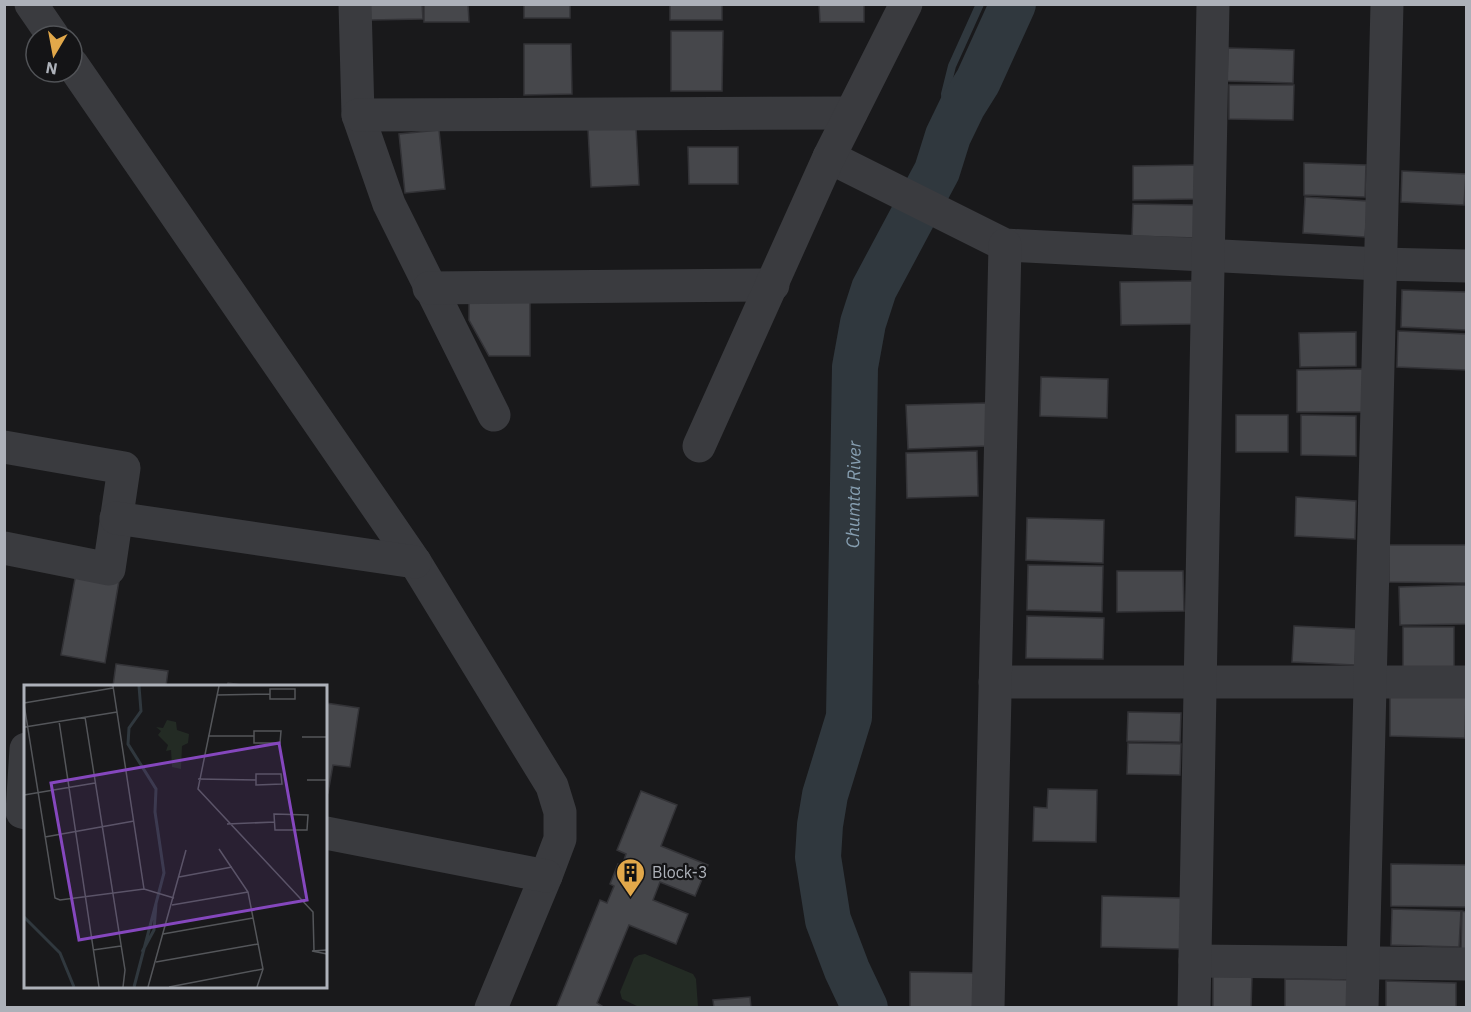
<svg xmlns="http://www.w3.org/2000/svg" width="1471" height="1012" viewBox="0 0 1471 1012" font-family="'IBM Plex Sans',sans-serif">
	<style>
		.green { fill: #232b24 }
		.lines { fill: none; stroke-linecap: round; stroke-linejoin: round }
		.stream { stroke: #30383e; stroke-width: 8 }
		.river { stroke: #30383e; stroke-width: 46 }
		.building { fill: #46474b; stroke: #333337; stroke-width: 1.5 }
		.minor { stroke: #3a3b3f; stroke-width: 33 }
		.labels { text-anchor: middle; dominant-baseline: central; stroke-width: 4.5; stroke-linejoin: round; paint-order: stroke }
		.poi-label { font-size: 16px; fill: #adb1b9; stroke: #141416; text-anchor: start }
		.water-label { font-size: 18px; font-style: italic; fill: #879fb1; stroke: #141416 }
		.inset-river { fill: none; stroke: #30383e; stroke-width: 3 }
		.inset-road { fill: none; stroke: #54565a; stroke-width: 1.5 }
		.view { fill: #8547be; fill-opacity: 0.15; stroke: #8547be; stroke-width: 3 }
		.inset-edge { fill: none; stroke: #adb1b9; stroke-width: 3 }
	</style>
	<rect width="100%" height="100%" fill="#19191b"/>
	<polygon class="green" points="645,954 693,974 696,979 698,1007 639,1007 622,999 620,992 634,958 639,955"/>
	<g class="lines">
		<polyline class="stream" points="948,136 945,94 952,66 980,4"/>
		<path class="river" id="s1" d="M 865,1008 L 847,970 L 828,920 L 818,857 L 820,825 L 825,795 L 849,717 L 855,367 L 863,323 L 874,289 L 937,171 L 948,136 L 963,105 L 978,81 L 1013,4"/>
	</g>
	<g class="building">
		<polygon points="370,4 422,4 423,19 370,20"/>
		<polygon points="424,4 468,4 469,22 424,22"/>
		<rect x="524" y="4" width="46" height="14"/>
		<rect x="670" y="4" width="52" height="16"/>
		<polygon points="819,4 864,4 864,22 820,22"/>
		<polygon points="671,31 723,31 722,91 671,91"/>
		<polygon points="524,44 571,44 572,94 524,95"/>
		<polygon points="1228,48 1294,50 1293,83 1227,81"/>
		<polygon points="1229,85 1294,85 1293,120 1229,119"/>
		<polygon points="636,127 639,185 591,187 588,129"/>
		<polygon points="439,130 445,189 405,193 399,134"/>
		<polygon points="688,147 738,147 738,184 689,184"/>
		<polygon points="1304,163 1366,165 1365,197 1304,195"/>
		<polygon points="1195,165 1195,199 1133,200 1133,166"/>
		<polygon points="1402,171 1466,174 1464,205 1401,202"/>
		<polygon points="1305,197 1368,201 1365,237 1303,233"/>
		<polygon points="1133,204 1195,205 1195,238 1132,236"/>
		<polygon points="1193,281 1194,324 1121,325 1120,282"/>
		<polygon points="1402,290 1466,292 1466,330 1401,327"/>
		<polygon points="469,294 530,295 530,356 489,356 469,320"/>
		<polygon points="1398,331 1466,334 1466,370 1397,367"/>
		<polygon points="1356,332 1356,366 1300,367 1299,333"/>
		<polygon points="1365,369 1366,412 1297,412 1297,370"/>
		<polygon points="1041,377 1108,379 1107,418 1040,416"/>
		<polygon points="986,403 988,446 908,449 906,405"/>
		<rect x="1236" y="415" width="52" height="37"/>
		<polygon points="1301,415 1356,416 1356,456 1301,455"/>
		<polygon points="977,451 978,496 907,498 906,453"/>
		<polygon points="1296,497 1356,501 1355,539 1295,536"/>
		<polygon points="1027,518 1104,520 1103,563 1026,560"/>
		<polygon points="1389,545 1466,545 1466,583 1389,582"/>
		<polygon points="1028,565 1103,566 1102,612 1027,610"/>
		<polygon points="1117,571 1183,571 1184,611 1117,612"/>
		<polygon points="76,573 119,581 105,663 61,655"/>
		<polygon points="1466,585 1466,624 1400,625 1399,587"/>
		<polygon points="1027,616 1104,618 1103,659 1026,658"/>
		<polygon points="1294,626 1357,629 1355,665 1292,662"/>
		<rect x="1403" y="627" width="51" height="40"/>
		<polygon points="116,664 168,671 166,686 113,686"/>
		<polygon points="228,683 249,686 227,686"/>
		<polygon points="1390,694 1466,695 1465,738 1390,736"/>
		<polygon points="326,703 359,708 350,767 333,765 328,793 326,793"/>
		<polygon points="1128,712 1181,713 1180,742 1127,741"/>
		<polygon points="1128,743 1181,744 1180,775 1127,774"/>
		<polygon points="1048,789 1097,790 1096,842 1033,841 1034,807 1047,808"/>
		<polygon points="641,791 677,805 661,846 708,865 695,896 660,882 653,900 688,914 676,944 629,925 597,1003 605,1008 556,1008 600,900 607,903 614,886 610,884 618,864 622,866 626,854 617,850"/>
		<polygon points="1391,864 1466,865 1466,907 1391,906"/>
		<polygon points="1102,896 1183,898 1182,949 1101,947"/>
		<polygon points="1392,909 1461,911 1459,947 1391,945"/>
		<polygon points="1462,911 1466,912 1466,950 1461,950"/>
		<polygon points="910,972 977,973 976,1008 910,1008"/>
		<polygon points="1213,976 1252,977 1251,1008 1213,1008"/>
		<polygon points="1285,979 1354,980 1354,1008 1285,1008"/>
		<polygon points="1386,981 1456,983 1456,1008 1386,1008"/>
		<polygon points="750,997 751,1008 714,1008 713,1000"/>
	</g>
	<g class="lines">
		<g class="minor">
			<polyline points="31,4 53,36"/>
			<polyline points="355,4 358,115 389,204 494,415"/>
			<polyline points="72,64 415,562 552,786 560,812 560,839 546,876 491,1008"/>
			<polyline points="358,115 851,113"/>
			<polyline points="829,157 1005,245 1380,264 1466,266"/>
			<polyline points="429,288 773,285"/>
			<polyline points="699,446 829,157 906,4"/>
			<polyline points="4,447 124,468 109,569 4,548"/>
			<polyline points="116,518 415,562"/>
			<polyline points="995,682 1466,682"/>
			<polyline points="26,749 22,812 26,813"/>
			<polyline points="326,833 546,876"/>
			<polyline points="1195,961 1466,964"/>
			<polyline points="988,1008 1005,245"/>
			<polyline points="1194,1008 1213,4"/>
			<polyline points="1362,1008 1387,4"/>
		</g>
	</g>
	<defs>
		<symbol id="building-pin" viewBox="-11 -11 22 30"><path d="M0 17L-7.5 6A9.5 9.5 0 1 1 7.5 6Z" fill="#e2a84a" stroke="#141416"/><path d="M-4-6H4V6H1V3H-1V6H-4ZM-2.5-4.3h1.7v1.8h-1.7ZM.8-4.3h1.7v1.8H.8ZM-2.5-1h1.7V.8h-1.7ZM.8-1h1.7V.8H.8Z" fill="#111"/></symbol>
	</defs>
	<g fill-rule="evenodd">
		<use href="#building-pin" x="614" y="856" width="33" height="45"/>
	</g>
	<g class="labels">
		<g class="poi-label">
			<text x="652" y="872">Block-3</text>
		</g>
		<g class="water-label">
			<text stroke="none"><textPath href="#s1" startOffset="526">Chumta River</textPath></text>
		</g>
	</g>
	<g transform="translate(24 685)">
		<rect width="303" height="303" fill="#19191b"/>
		<path d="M 143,35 L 152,37 L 153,45 L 165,49 L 164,58 L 158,61 L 157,84 L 148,82 L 147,65 L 142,66 L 144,60 L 134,50 L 137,46 L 132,42 L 139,43 Z" fill="#232b24"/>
		<path class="inset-river" d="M 0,232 L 36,268 L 50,302M 118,267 L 130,245 L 132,219M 110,302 L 140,188 L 131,127 L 132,104 L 104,59 L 105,43 L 117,26 L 115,1"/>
		<path class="inset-road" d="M 89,1 L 120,204M 195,1 L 174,104 L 289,227 L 290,266M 246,4 L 271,4 L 271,14 L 246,14 ZM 193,10 L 246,9M 0,18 L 89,3M 0,19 L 31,213 L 36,215 L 120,204 L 150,213M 61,32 L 101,285 L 99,302M 35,36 L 75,302M 1,42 L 93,27M 230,46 L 257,46 L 256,58 L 230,58 ZM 184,51 L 230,51M 278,52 L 303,52M 232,89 L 257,89 L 258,99 L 232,100 ZM 174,94 L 232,95M 283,95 L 303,95M 0,110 L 71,98M 250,129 L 284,130 L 283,145 L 251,145 ZM 203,139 L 251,137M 21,152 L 110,136M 195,164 L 224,207 L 239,284 L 233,302M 155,192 L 208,182M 148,220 L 224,207M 139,249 L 229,233M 69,265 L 97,261M 303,265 L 288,266 L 303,269M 132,277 L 234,259M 124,302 L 162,165M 145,302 L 239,284"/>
		<path class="view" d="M 255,58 L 283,215 L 55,255 L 27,98 Z"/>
		<rect width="303" height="303" class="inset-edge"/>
	</g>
	<rect width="1471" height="1012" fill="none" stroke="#adb1b9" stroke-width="12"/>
	<g transform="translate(54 54) rotate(190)"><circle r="28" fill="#141416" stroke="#515357" stroke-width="1.5"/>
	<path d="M0-4.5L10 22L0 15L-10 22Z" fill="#e2a84a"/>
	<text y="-9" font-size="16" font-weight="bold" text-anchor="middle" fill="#adb1b9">N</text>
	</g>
</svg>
